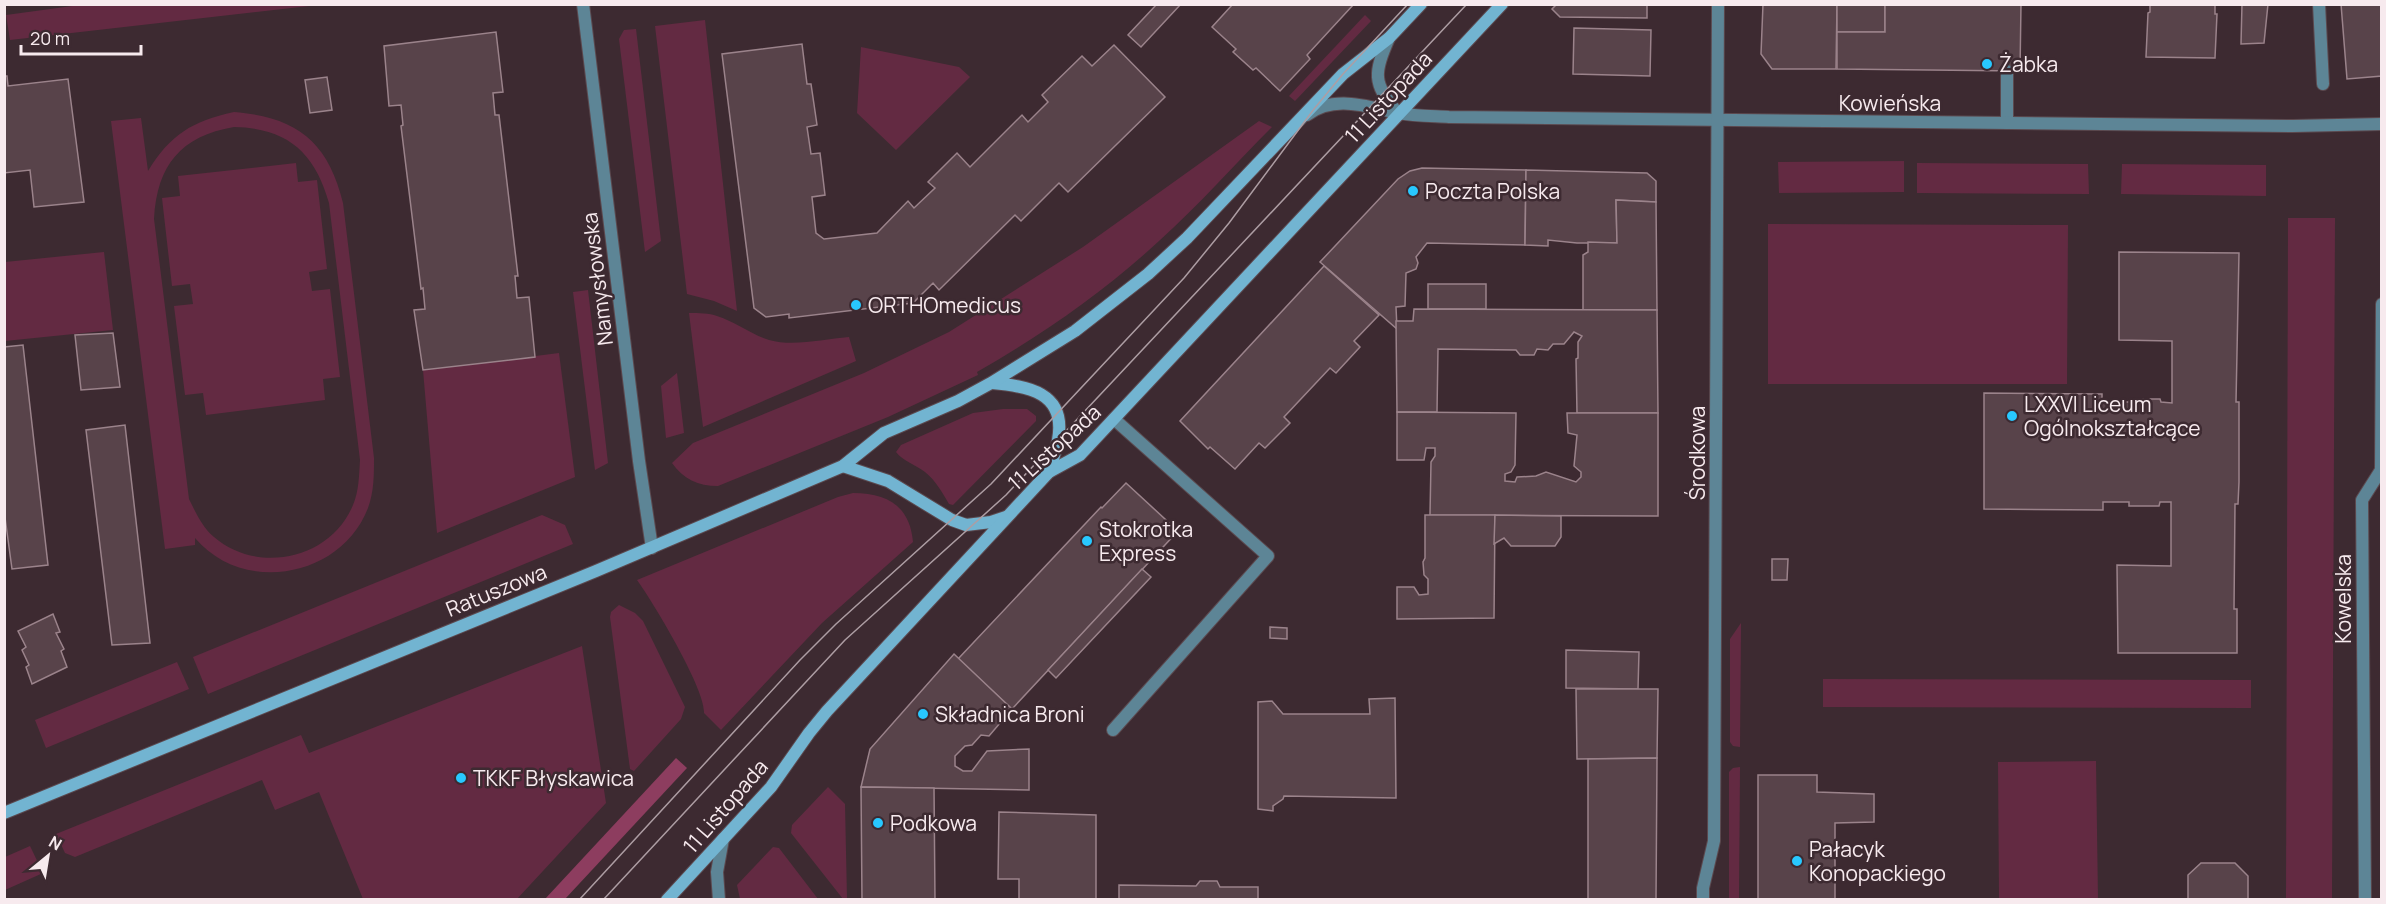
<svg xmlns="http://www.w3.org/2000/svg" width="2386" height="904" viewBox="0 0 2386 904" font-family="Manrope,sans-serif">
	<style>
		.green { fill: #632a42; fill-rule: evenodd }
		.forest { fill: #8d3d5f }
		.building { fill: #58434a; stroke: #9b838b; stroke-width: 1.5 }
		.lines { fill: none; stroke-linecap: round; stroke-linejoin: round }
		.lane-casing { stroke: #5b494f; stroke-width: 14 }
		.street-casing { stroke: #5b494f; stroke-width: 14 }
		.secondary-casing { stroke: #5b494f; stroke-width: 14 }
		.lane { stroke: #5d8596; stroke-width: 12 }
		.street { stroke: #5d8596; stroke-width: 12 }
		.secondary { stroke: #72b4d1; stroke-width: 12 }
		.tram { stroke: #ad9da3; stroke-width: 1.5 }
		.poi-dot { fill: #28c8ff; stroke: #3d2a31; stroke-width: 2 }
		.labels { text-anchor: middle; dominant-baseline: central; stroke-width: 5; stroke-linejoin: round; paint-order: stroke }
		.poi-label { font-size: 21px; fill: #f7eaee; stroke: #3d2a31; text-anchor: start }
		.street-label { font-size: 21px; fill: #f7eaee; stroke: #3d2a31 }
	</style>
	<rect width="100%" height="100%" fill="#3d2a31"/>
	<g class="green">
		<polygon points="87,4 318,4 318,5 10,40 6,15"/>
		<polygon points="1365,15 1371,21 1295,101 1289,96"/>
		<polygon points="705,20 737,311 714,301 687,294 655,26"/>
		<polygon points="636,29 661,241 645,252 619,39 624,30"/>
		<polygon points="861,47 959,67 970,77 896,150 857,113"/>
		<path d="M 234,112 C 296,117 328,141 343,203 L 374,458 C 374,475 374,492 368,508 C 341,578 243,595 195,538 L 195,545 L 165,549 L 111,121 L 141,118 L 148,171 C 170,135 192,121 234,112 ZM 234,127 C 288,128 315,153 329,203 L 360,460 C 359,476 359,491 353,505 C 331,559 258,575 214,537 C 202,527 196,513 189,499 L 154,219 C 157,165 181,136 234,127 Z"/>
		<path d="M 1259,121 L 1272,127 C 1234,165 1199,205 1159,241 C 1104,292 1042,335 977,372 L 978,375 L 888,417 L 718,486 C 698,486 683,479 672,463 L 693,443 L 864,373 L 949,332 L 1083,247 Z"/>
		<polygon points="1904,161 1904,192 1779,193 1778,162"/>
		<polygon points="296,163 298,182 317,180 327,269 309,272 312,291 330,289 340,377 323,379 325,400 206,415 203,393 185,395 174,306 193,304 190,284 172,286 162,198 180,196 178,176"/>
		<polygon points="1917,163 2088,164 2089,194 1917,193"/>
		<polygon points="2122,164 2266,165 2266,196 2121,194"/>
		<polygon points="2288,218 2335,218 2332,899 2286,899"/>
		<polygon points="1768,224 2068,225 2067,384 1768,384"/>
		<polygon points="104,252 113,330 5,341 5,262"/>
		<polygon points="588,290 608,463 595,470 573,292"/>
		<path d="M 689,313 C 699,313 709,313 717,316 C 736,322 750,334 769,340 C 794,347 823,339 849,337 L 856,361 L 703,427 Z"/>
		<polygon points="559,353 575,477 437,533 423,370"/>
		<polygon points="677,373 684,433 666,438 661,386"/>
		<path d="M 1003,409 L 1027,409 L 1036,416 L 1036,421 L 953,505 L 949,504 C 942,492 936,481 925,472 C 916,465 903,461 896,452 L 901,445 L 973,413 Z"/>
		<path d="M 853,493 C 887,493 910,506 913,542 L 822,623 L 721,730 L 704,713 C 706,690 653,602 637,580 L 838,497 Z"/>
		<polygon points="542,515 565,525 573,544 208,694 193,657"/>
		<polygon points="619,605 635,613 643,621 685,707 681,719 634,771 630,769 610,617 611,612"/>
		<polygon points="1741,623 1740,747 1733,746 1730,742 1730,639"/>
		<polygon points="582,646 606,803 517,899 363,899 319,792 275,810 262,780 75,857 65,853 56,834 301,735 309,753"/>
		<polygon points="177,662 189,689 46,748 35,720"/>
		<polygon points="1823,679 2251,680 2251,708 1823,707"/>
		<polygon points="2096,761 2098,899 1999,899 1998,762"/>
		<polygon points="1740,767 1739,899 1729,899 1729,772 1733,768"/>
		<polygon points="828,787 845,804 847,899 843,899 791,833 792,825"/>
		<polygon points="30,846 43,873 5,890 5,857"/>
		<polygon points="773,847 779,848 818,899 740,899 737,885"/>
	</g>
	<polygon class="forest" points="676,758 687,768 565,899 545,899"/>
	<g class="building">
		<polygon points="1157,4 1181,4 1141,47 1128,35"/>
		<polygon points="1233,4 1354,4 1307,55 1310,59 1280,91 1256,68 1253,70 1233,52 1236,49 1212,27"/>
		<polygon points="1557,4 1647,4 1647,18 1560,17 1552,9"/>
		<polygon points="1763,4 1837,4 1836,69 1772,69 1761,54"/>
		<rect x="1837" y="4" width="48" height="28"/>
		<polygon points="1885,4 2021,4 2020,71 1837,69 1837,32 1885,32"/>
		<polygon points="2150,4 2215,4 2215,14 2217,14 2215,58 2146,57 2148,13 2150,12"/>
		<polygon points="2242,4 2268,4 2264,43 2241,44"/>
		<polygon points="2341,4 2382,4 2382,76 2347,79"/>
		<polygon points="1574,28 1651,30 1650,76 1573,74"/>
		<polygon points="496,32 503,92 493,93 495,115 499,115 518,276 515,276 517,298 529,297 535,357 423,370 414,310 425,309 423,288 421,289 401,126 403,125 401,105 389,106 384,46"/>
		<polygon points="802,44 807,84 811,84 817,125 807,127 811,154 820,153 825,195 812,197 816,233 824,239 877,233 908,201 914,208 935,188 928,182 957,153 970,167 1022,115 1028,122 1048,102 1042,95 1082,56 1092,66 1114,45 1165,97 1068,192 1059,183 1021,221 1015,215 939,290 933,283 913,303 789,318 789,314 766,317 754,308 722,54"/>
		<polygon points="4,76 7,76 8,86 68,79 84,202 34,207 30,170 4,173"/>
		<polygon points="327,77 332,110 310,113 305,80"/>
		<polygon points="1422,168 1526,170 1525,245 1427,243 1416,257 1418,263 1416,269 1406,273 1405,306 1396,307 1397,329 1320,262 1398,179 1410,171"/>
		<polygon points="1526,170 1647,173 1656,181 1656,202 1616,200 1617,243 1577,243 1548,240 1548,246 1525,245"/>
		<polygon points="1616,200 1656,202 1657,310 1583,310 1583,255 1588,252 1588,242 1617,243"/>
		<polygon points="2119,252 2239,253 2236,402 2239,402 2239,482 2238,504 2235,504 2234,609 2237,609 2237,653 2118,653 2117,565 2171,566 2171,502 2160,502 2159,506 2129,506 2129,502 2103,502 2103,510 1984,509 1984,393 2102,394 2102,402 2129,402 2130,399 2160,399 2161,402 2172,403 2172,341 2119,340"/>
		<polygon points="1324,266 1379,315 1354,341 1360,347 1336,373 1330,368 1284,417 1290,423 1265,448 1259,443 1235,469 1210,447 1208,449 1180,421"/>
		<rect x="1428" y="284" width="58" height="25"/>
		<polygon points="1414,309 1657,310 1658,413 1577,413 1576,359 1578,358 1578,342 1582,336 1574,332 1564,344 1553,344 1548,350 1537,349 1534,355 1520,355 1516,350 1438,349 1437,412 1397,412 1396,321 1413,321"/>
		<polygon points="113,333 120,387 81,390 75,335"/>
		<polygon points="23,345 48,565 12,569 4,510 4,347"/>
		<polygon points="1397,412 1516,413 1515,465 1511,472 1505,474 1505,481 1515,482 1517,477 1536,476 1546,472 1576,482 1581,477 1581,472 1574,466 1577,435 1568,433 1567,413 1658,413 1658,516 1430,515 1431,462 1435,456 1435,448 1426,448 1424,460 1397,460"/>
		<polygon points="125,425 150,643 112,645 86,430"/>
		<polygon points="1126,483 1178,531 1012,709 958,659 1101,507 1102,508"/>
		<polygon points="1425,515 1495,515 1494,618 1397,619 1397,587 1414,587 1419,595 1428,594 1428,579 1424,575 1423,562 1425,558"/>
		<polygon points="1495,515 1561,516 1561,537 1555,546 1511,546 1504,538 1494,544"/>
		<polygon points="1772,559 1788,559 1787,580 1772,580"/>
		<polygon points="1142,569 1151,577 1056,678 1048,670"/>
		<polygon points="53,614 60,632 56,633 64,649 61,651 67,667 32,684 26,667 29,665 22,650 26,647 18,631"/>
		<polygon points="1270,627 1287,628 1287,639 1270,638"/>
		<polygon points="1566,650 1639,652 1638,689 1566,688"/>
		<polygon points="954,654 1012,709 989,736 981,735 972,745 965,746 955,756 955,766 963,771 972,771 987,751 1029,749 1029,790 861,787 870,749"/>
		<polygon points="1576,689 1658,689 1657,758 1577,759"/>
		<polygon points="1395,698 1396,798 1284,796 1283,799 1273,806 1273,811 1258,809 1258,702 1272,701 1283,714 1370,714 1369,699"/>
		<polygon points="1657,758 1656,900 1588,900 1588,759"/>
		<polygon points="1758,775 1817,775 1817,792 1874,794 1874,822 1835,823 1835,900 1758,900"/>
		<polygon points="861,787 934,788 935,900 862,900"/>
		<polygon points="999,812 1096,815 1096,900 997,900 1019,899 1019,879 998,879"/>
		<polygon points="2201,863 2235,863 2248,876 2248,900 2188,900 2188,875"/>
		<polygon points="1200,881 1217,881 1220,887 1258,887 1258,900 1119,900 1119,885 1196,886"/>
	</g>
	<g class="lines">
		<defs>
			<g id="lane">
				<polyline points="2319,4 2323,84"/>
				<polyline points="2007,71 2007,123"/>
				<polyline points="1113,730 1268,556 1114,419"/>
			</g>
			<g id="street">
				<polyline points="583,4 639,461 652,548"/>
				<path d="M 1389,38 C 1374,73 1372,83 1397,112"/>
				<path d="M 1307,115 C 1334,94 1368,107 1398,113 C 1414,116 1432,116 1449,117 L 2293,126 L 2382,124"/>
				<polyline points="719,900 717,872 723,839"/>
				<polyline points="1703,900 1703,888 1714,841 1718,4"/>
				<polyline points="2365,900 2362,500 2381,470 2382,304"/>
			</g>
			<g id="secondary">
				<path d="M 992,383 C 1027,386 1067,392 1058,440 C 1056,451 1052,462 1049,472"/>
				<polyline points="843,466 888,481 952,520 966,525 991,522 1006,517"/>
				<polyline points="4,813 596,571 843,466 884,433 958,401 991,383 1075,331 1148,274 1187,238 1343,74 1389,38 1421,4"/>
				<polyline points="667,900 771,787 809,733 827,711 1049,472 1080,455 1502,4"/>
			</g>
		</defs>
		<use href="#lane" class="lane-casing"/>
		<use href="#street" class="street-casing"/>
		<use href="#secondary" class="secondary-casing"/>
		<use href="#lane" class="lane"/>
		<use href="#street" class="street"/>
		<use href="#secondary" class="secondary"/>
		<g class="tram">
			<polyline points="579,900 800,660 836,624 991,484 1184,278 1229,223 1314,109 1343,74 1408,4"/>
			<polyline points="603,900 845,640 1006,495 1467,4"/>
		</g>
	</g>
	<g class="poi-dot">
		<circle cx="1987" cy="64" r="6"/>
		<circle cx="1413" cy="191" r="6"/>
		<circle cx="856" cy="305" r="6"/>
		<circle cx="2012" cy="416" r="6"/>
		<circle cx="1087" cy="541" r="6"/>
		<circle cx="923" cy="714" r="6"/>
		<circle cx="461" cy="778" r="6"/>
		<circle cx="878" cy="823" r="6"/>
		<circle cx="1797" cy="861" r="6"/>
	</g>
	<g class="labels">
		<g class="poi-label">
			<text x="1999" y="64">Żabka</text>
			<text x="1425" y="191">Poczta Polska</text>
			<text x="868" y="305">ORTHOmedicus</text>
			<text x="2024" y="404">LXXVI Liceum<tspan x="2024" dy="24">Ogólnokształcące</tspan></text>
			<text x="1099" y="529">Stokrotka<tspan x="1099" dy="24">Express</tspan></text>
			<text x="935" y="714">Składnica Broni</text>
			<text x="473" y="778">TKKF Błyskawica</text>
			<text x="890" y="823">Podkowa</text>
			<text x="1809" y="849">Pałacyk<tspan x="1809" dy="24">Konopackiego</tspan></text>
		</g>
		<g class="street-label">
			<text transform="translate(1388 97) rotate(-47)">11 Listopada</text>
			<text x="1890" y="103">Kowieńska</text>
			<text transform="translate(597 279) rotate(-97)">Namysłowska</text>
			<text transform="translate(1054 447) rotate(-42)">11 Listopada</text>
			<text transform="translate(1697 453) rotate(-90)">Środkowa</text>
			<text transform="translate(496 590) rotate(-22)">Ratuszowa</text>
			<text transform="translate(2343 599) rotate(-90)">Kowelska</text>
			<text transform="translate(725 806) rotate(-49)">11 Listopada</text>
		</g>
	</g>
	<rect width="2386" height="904" fill="none" stroke="#f7eaee" stroke-width="12"/>
	<g transform="translate(48 856) rotate(30)" stroke="#3d2a31" stroke-width="4.5" paint-order="stroke">
	<path d="M0-4.5L10 22L0 15L-10 22Z" fill="#f7eaee"/>
	<text y="-9" font-size="16" font-weight="bold" text-anchor="middle" fill="#f7eaee">N</text>
	</g>
	<path d="M21 45v9h120v-9" fill="none" stroke="#f7eaee" stroke-width="3"/>
	<text x="30" y="45" font-size="18" fill="#f7eaee" stroke="#3d2a31" stroke-width="4.5" paint-order="stroke">20 m</text>
</svg>
